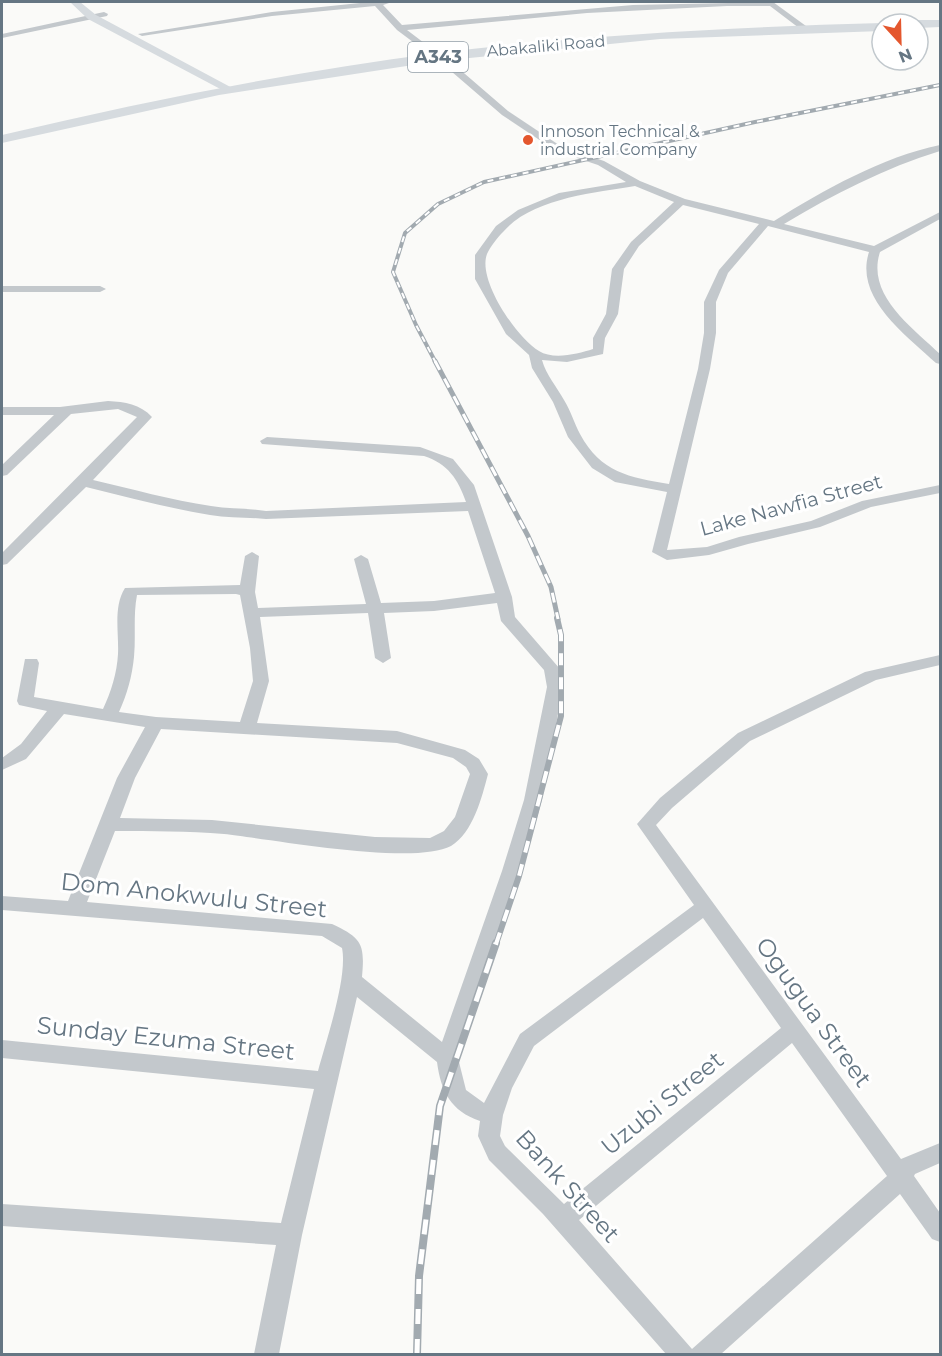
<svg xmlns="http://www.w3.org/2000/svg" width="942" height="1356" viewBox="0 0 942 1356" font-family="Montserrat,sans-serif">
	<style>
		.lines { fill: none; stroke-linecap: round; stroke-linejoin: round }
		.minor { fill: #c3c8cc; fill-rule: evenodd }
		.major { fill: #d6dbdf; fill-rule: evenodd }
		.highway { fill: #d6dbdf; fill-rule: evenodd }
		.rail-far3-casing { stroke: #a2aab0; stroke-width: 4 }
		.rail-far2-casing { stroke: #a2aab0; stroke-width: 5 }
		.rail-far1-casing { stroke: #a2aab0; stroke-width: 6 }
		.rail-casing { stroke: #a2aab0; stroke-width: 8 }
		.rail-far3 { stroke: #fff; stroke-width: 2; stroke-dasharray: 6; stroke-linecap: butt }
		.rail-far2 { stroke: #fff; stroke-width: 3; stroke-dasharray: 10; stroke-linecap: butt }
		.rail-far1 { stroke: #fff; stroke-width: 4; stroke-dasharray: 12; stroke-linecap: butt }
		.rail { stroke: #fff; stroke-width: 5; stroke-dasharray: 15; stroke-linecap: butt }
		.poi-dot { fill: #e4572e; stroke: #fff; stroke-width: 2 }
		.labels { text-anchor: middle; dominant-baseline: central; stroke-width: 6; stroke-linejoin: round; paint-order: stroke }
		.far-street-label { font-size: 16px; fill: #657683; stroke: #fff }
		.far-poi-label { font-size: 16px; fill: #657683; stroke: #fff; text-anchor: start }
		.shield { fill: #fff; stroke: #939fa8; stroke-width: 1.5 }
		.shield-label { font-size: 18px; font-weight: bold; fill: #657683 }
		.street-label { font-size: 20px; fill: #657683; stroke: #fff }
		.near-street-label { font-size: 24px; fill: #657683; stroke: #fff }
	</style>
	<rect width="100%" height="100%" fill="#fafaf8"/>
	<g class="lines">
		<g class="minor">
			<polygon points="370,2 392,2 383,5 402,25 633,5 773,2 806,26 799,28 770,6 727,6 587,13 407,30 436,52 437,54 433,57 397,30 375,6 272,16 142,36 138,34 272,12"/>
			<polygon points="104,12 108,14 107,16 2,38 2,34"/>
			<path d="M 437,55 L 443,55 L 508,111 L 562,147 L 604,161 L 640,181 L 685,199 L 774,221 C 824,190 882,157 940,145 L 940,151 C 885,168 834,194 784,224 L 874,246 L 940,212 L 940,219 L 880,252 C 866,295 912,327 940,354 L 940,364 L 936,363 C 906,335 854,298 869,252 L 768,226 L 728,273 L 716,302 L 716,333 L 710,369 L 667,550 L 707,547 L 739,537 L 811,521 L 862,501 L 940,485 L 940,493 L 871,507 L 820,527 L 748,544 L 709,555 L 667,560 L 652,552 L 667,492 L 615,482 L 592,468 L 568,437 L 553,402 L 532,368 L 529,355 L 506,334 L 475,279 L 475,255 L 496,226 L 518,210 L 559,193 L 626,182 L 598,165 L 556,151 L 502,115 L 437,59 ZM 635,186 L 674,202 L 631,242 L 612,269 L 606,314 L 593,338 L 593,349 C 578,354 553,360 539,351 C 517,338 477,280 487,254 C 490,247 498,237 503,232 C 532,198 594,193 635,186 ZM 683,205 L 759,224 L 719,270 L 704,302 L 704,333 L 698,369 L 669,484 C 629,477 601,473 580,434 C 574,423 571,411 564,400 C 557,387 546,375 542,360 L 567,362 L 603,354 L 605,338 L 618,314 L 624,269 L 639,246 Z"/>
			<polygon points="2,286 100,286 106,289 100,292 2,292"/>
			<path d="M 108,401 C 125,402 140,404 152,417 L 93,480 C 132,489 171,500 211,506 C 229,509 248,508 266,511 L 466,502 C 458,479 448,464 424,456 L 262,444 L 260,441 L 267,437 L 420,447 L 453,459 L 474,485 L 512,597 L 515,617 L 560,669 L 563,687 L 542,800 L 522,871 L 458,1058 L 466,1090 L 484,1103 L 520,1034 L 694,905 L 637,824 L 660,798 L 738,733 L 865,672 L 940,655 L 940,665 L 876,680 L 750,741 L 672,808 L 656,825 L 901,1159 L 940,1143 L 940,1163 L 915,1174 L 914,1176 L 940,1213 L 940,1242 L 932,1239 L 900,1194 L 721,1354 L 666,1354 L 543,1214 L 489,1160 L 478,1136 L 480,1121 C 451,1111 441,1092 437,1062 L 357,997 L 302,1235 L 279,1354 L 254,1354 L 276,1245 L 2,1226 L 2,1204 L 281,1223 L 314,1089 L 2,1058 L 2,1040 L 318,1071 C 326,1041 348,977 342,948 L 322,936 L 2,910 L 2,896 L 68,901 L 117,778 L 145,727 L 64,714 L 26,759 L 2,770 L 2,758 L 21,744 L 47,711 L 19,705 L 17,701 L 25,659 L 37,659 L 39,663 L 34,697 L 103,709 C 111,692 117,673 118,654 C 119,632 113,607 125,588 L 240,585 L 245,556 L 252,552 L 259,556 L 255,592 L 258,608 L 366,604 L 354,559 L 361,555 L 368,559 L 381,603 L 434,601 L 495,593 L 468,511 L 266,519 C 247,517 228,518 210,515 C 168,508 127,497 86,487 L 7,564 L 2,565 L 2,553 L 137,417 L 118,409 L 71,414 L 7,475 L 2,476 L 2,465 L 54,415 L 2,415 L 2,407 L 60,407 ZM 236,594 L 240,595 L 250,648 L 253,681 L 240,722 L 156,717 L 119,712 C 127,694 132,677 134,657 C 136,636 133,616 137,595 ZM 497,603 L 501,621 L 544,670 L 547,687 L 524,800 L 502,871 L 442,1042 L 362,977 C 365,944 362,938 332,924 L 87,902 L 115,831 C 151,831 188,831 224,834 C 271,839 414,866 451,846 C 473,833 482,797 488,774 L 479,759 L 465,750 L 397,731 L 257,723 L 269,681 L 260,617 L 368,613 L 375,658 L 383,663 L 391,658 L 384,613 L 434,611 ZM 161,729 L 397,743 L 453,758 L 466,767 L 470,774 L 455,817 L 444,831 L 430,838 L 375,837 L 212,820 L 120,818 L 135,778 ZM 703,918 L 781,1028 L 564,1204 L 505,1146 L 500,1136 L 503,1115 L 512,1088 L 534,1046 ZM 792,1043 L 887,1176 L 692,1349 L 579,1220 Z"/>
		</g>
		<polygon class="major" points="70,2 80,2 96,15 236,90 234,92 226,92 88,19"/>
		<g class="highway">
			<polygon points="897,20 940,20 940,27 918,28 918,24 891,24"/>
			<path d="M 882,23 L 884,24 L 882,24 L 882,31 L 660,39 L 439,61 L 219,95 L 2,143 L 2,135 C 146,101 291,72 438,53 C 586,35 734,27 882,23 Z"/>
		</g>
		<defs>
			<polyline id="rail-far3" points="436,363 416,325 393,272 405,233 438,204 484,182 755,122 940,85"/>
			<polyline id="rail-far2" points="435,361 528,536 551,587 558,619"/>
			<polyline id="rail-far1" points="496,944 519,876 561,716 561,635 557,618"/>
			<polyline id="rail" points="417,1354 419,1276 440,1106 496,943"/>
		</defs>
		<use href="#rail-far3" class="rail-far3-casing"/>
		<use href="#rail-far2" class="rail-far2-casing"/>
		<use href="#rail-far1" class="rail-far1-casing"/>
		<use href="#rail" class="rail-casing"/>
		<use href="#rail-far3" class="rail-far3"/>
		<use href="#rail-far2" class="rail-far2"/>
		<use href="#rail-far1" class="rail-far1"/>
		<use href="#rail" class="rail"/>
	</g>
	<circle class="poi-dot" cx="528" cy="140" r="6"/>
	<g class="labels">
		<g class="far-street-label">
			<text transform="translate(546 46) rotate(-5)">Abakaliki Road</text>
		</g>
		<g class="far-poi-label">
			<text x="540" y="131">Innoson Technical &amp;<tspan x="540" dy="18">industrial Company</tspan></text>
		</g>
		<rect class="shield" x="408" y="42" width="60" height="30" rx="4.5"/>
		<g class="shield-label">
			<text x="438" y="57">A343</text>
		</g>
		<g class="street-label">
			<text transform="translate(791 505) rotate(-15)">Lake Nawfia Street</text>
		</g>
		<g class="near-street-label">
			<text transform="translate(194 895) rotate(6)">Dom Anokwulu Street</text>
			<text transform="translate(814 1012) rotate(54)">Ogugua Street</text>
			<text transform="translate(166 1038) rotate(6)">Sunday Ezuma Street</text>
			<text transform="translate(662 1103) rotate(-39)">Uzubi Street</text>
			<text transform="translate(568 1186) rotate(48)">Bank Street</text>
		</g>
	</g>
	<rect width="942" height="1356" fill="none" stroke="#657683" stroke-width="6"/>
	<g transform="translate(900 42) rotate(158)"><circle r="28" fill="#ffffff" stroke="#c1c8cd" stroke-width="1.5"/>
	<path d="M0-4.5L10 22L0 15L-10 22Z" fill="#e4572e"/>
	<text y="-9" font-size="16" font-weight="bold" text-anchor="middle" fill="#657683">N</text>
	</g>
</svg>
